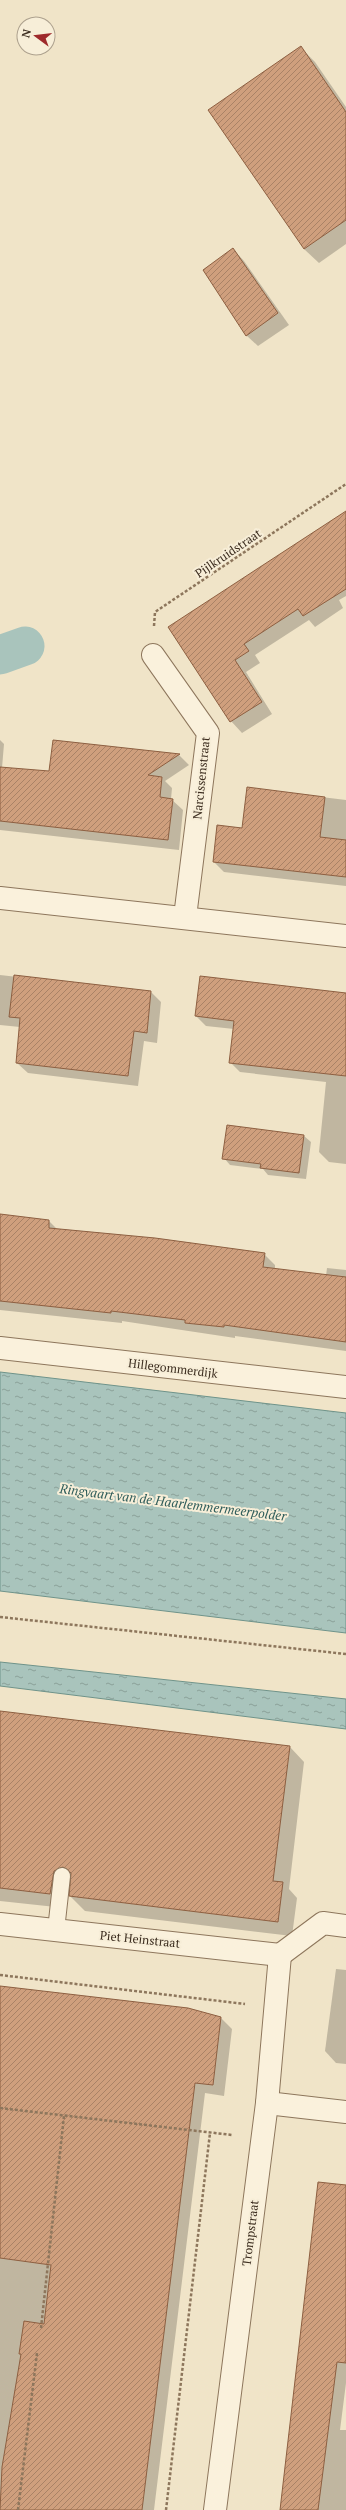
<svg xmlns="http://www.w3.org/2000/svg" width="346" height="2510" viewBox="0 0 346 2510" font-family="'PT Serif',serif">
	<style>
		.water { fill: url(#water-ripples); stroke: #6f938a }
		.shadow { fill: #0003 }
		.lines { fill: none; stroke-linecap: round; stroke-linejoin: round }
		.canal { stroke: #a9c4bc; stroke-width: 39 }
		.building { fill: url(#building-hatch); stroke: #8d5f41 }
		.service-casing { stroke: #8d765c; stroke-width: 18 }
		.minor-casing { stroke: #8d765c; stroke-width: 24 }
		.tertiary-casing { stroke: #8d765c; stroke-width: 24 }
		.path { stroke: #8d765c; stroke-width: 2.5; stroke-dasharray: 3 2; stroke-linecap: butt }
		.service { stroke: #faf1dc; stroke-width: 16 }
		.minor { stroke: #faf1dc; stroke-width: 22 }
		.tertiary { stroke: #faf1dc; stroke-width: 22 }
		.labels { text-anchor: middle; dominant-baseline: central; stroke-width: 4; stroke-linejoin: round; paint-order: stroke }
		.street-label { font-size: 12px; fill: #3d2e20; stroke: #f7eed8 }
		.water-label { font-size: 13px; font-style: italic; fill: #2f5d5a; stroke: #f7eed8 }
	</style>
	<defs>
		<pattern id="water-ripples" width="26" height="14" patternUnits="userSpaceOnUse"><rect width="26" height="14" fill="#a9c4bc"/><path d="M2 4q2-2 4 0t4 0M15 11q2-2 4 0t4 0" fill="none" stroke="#8ba098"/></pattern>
		<pattern id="building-hatch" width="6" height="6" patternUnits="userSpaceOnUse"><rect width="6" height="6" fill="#cf9f7d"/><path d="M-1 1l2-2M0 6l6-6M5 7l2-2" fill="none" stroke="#a98266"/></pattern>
	</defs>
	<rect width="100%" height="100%" fill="#f0e4c8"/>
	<g class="water">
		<polygon points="0,1372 346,1413 346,1633 0,1591"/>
		<polygon points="0,1662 346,1699 346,1729 0,1686"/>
	</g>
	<g class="shadow">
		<polygon points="301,48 315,62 346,107 346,244 319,263 304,249"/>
		<polygon points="233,249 244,261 289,325 258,346 246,335"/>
		<polygon points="346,512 346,596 339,600 343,608 315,627 309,620 255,655 260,663 246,672 272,714 242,733 231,721 169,627"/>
		<polygon points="0,740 4,744 2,768 50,772 54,741 179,755 189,765 165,781 172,788 171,799 183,810 179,850 0,830"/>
		<polygon points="248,788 346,800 346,886 224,872 214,862 243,829"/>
		<polygon points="0,975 151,992 161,1002 157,1043 144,1041 138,1086 28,1073 17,1063 20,1027 0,1025"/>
		<polygon points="346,994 346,1164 329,1162 319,1152 326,1082 240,1072 231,1063 234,1029 206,1026 196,1016"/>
		<polygon points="304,1136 311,1142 306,1179 268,1175 263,1169 230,1165 224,1158"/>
		<polygon points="0,1215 49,1221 58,1230 264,1254 275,1265 275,1270 326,1276 327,1268 346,1270 346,1351 235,1336 235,1338 122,1321 122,1323 0,1310"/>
		<polygon points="0,1712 290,1747 304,1762 289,1889 297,1898 292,1936 85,1911 70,1896 71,1884 69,1885 65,1908 0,1901"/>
		<polygon points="336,1969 346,1970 346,2064 336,2063 325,2051"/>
		<polygon points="0,1986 221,2018 232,2029 224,2096 205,2093 154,2510 0,2510"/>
		<polygon points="346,2186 346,2383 340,2430 346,2430 346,2510 281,2510"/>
	</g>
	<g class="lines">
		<polyline class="canal" points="0,655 25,646"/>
	</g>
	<g class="building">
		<polygon points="301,46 346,112 346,220 304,249 208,110"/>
		<polygon points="233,248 278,313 246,336 203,270"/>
		<polygon points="346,511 346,589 303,616 298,609 244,644 249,651 235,660 262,702 230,722 168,627"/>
		<polygon points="53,740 180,754 148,775 162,777 160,797 173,799 168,840 0,821 0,767 49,771"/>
		<polygon points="247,787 325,797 320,837 346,840 346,877 213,862 217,825 242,828"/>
		<polygon points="14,975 151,991 147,1033 134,1031 128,1076 16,1063 20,1018 9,1017"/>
		<polygon points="200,976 346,993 346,1076 229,1063 234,1021 195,1016"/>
		<polygon points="227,1125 304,1135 299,1173 260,1168 261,1164 222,1159"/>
		<polygon points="0,1214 49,1220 49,1228 155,1238 265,1253 263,1267 346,1277 346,1342 224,1325 224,1327 185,1323 185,1320 111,1311 111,1313 0,1301"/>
		<polygon points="0,1711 290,1746 273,1881 283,1882 278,1922 69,1896 71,1873 63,1867 54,1871 50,1894 0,1888"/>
		<polygon points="0,1986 188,2008 221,2017 213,2085 195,2083 142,2510 0,2510 2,2467 21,2354 19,2354 24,2321 44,2324 51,2265 0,2258"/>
		<polygon points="318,2182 346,2185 346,2363 337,2362 318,2510 280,2510"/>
	</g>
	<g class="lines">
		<defs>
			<polyline id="service" points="56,1930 62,1876"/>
			<g id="minor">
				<polyline points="153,655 208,733 185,917"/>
				<polyline points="0,898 346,936"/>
				<polyline points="0,1924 280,1955"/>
				<polyline points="280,1955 323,1923 346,1926"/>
				<polyline points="267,2103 346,2112"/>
				<polyline points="215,2510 267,2103 280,1955"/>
			</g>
			<polyline id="tertiary" points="0,1348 346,1387"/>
		</defs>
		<use href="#service" class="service-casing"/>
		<use href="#minor" class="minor-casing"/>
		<use href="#tertiary" class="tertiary-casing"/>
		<g class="path">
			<polyline points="154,626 155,612 346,484"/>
			<polyline points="0,1617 346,1654"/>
			<polyline points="0,1975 245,2004"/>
			<polyline points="0,2108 232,2135"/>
			<polyline points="41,2328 64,2116"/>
			<polyline points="18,2510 37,2353"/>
			<polyline points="166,2510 210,2133"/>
		</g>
		<use href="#service" class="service"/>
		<use href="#minor" class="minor"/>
		<use href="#tertiary" class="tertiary"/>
	</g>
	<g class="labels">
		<g class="street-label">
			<text transform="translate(228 553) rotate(-34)">Pijlkruidstraat</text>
			<text transform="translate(201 778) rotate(-84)">Narcissenstraat</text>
			<text transform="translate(173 1368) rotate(7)">Hillegommerdijk</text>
			<text transform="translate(140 1939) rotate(6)">Piet Heinstraat</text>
			<text transform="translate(250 2233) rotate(-83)">Trompstraat</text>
		</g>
		<g class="water-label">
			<text transform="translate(173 1502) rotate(7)">Ringvaart van de Haarlemmermeerpolder</text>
		</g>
	</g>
	<g transform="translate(36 36) rotate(285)"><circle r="19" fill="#f7eed8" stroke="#ada18e"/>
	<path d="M0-3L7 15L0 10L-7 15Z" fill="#9e2a2b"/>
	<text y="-6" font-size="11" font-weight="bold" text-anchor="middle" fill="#3d2e20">N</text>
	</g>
</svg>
